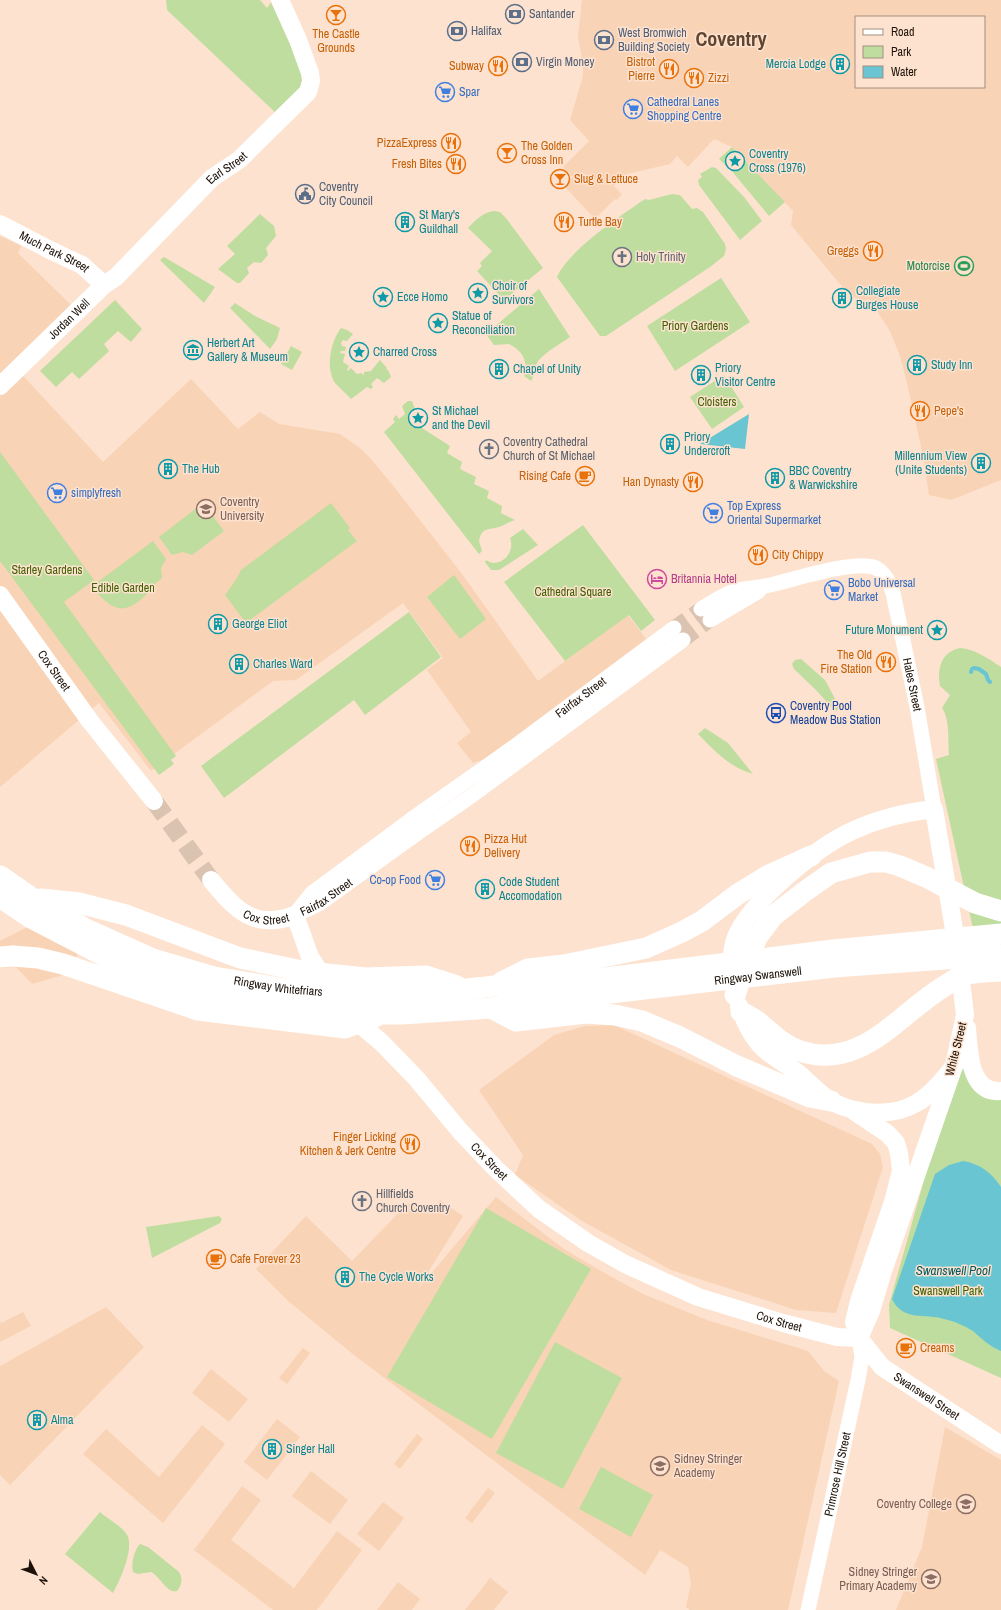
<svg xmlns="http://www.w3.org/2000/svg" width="1001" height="1610" viewBox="0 0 1001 1610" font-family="'Archivo Narrow',sans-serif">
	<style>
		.built { fill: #f9d3b5; fill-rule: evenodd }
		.green { fill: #bfdd9f }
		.water { fill: #69c5d1 }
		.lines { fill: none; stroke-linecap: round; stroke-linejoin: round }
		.stream { stroke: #69c5d1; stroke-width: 4 }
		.tertiary-tunnel { stroke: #dbc3b1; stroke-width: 15; stroke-dasharray: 15 8; stroke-linecap: butt }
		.secondary-tunnel { stroke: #dbc3b1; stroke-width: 18; stroke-dasharray: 18 9; stroke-linecap: butt }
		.tertiary { stroke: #fff; stroke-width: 15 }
		.secondary { stroke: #fff; stroke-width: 18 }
		.trunk { stroke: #fff; stroke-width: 21 }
		.labels { text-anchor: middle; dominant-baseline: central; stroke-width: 3; stroke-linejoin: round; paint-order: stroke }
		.service-label { font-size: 12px; fill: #4e5e75; stroke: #fde2cf; text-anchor: start }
		.food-label { font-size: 12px; fill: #c56008; stroke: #fde2cf; text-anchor: end }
		.culture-label { font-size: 12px; fill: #0d838f; stroke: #fde2cf; text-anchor: start }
		.shop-label { font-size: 12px; fill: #366cbe; stroke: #fde2cf; text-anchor: start }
		.street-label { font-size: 12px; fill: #1d1209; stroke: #fde2cf }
		.worship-label { font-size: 12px; fill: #5b616d; stroke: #fde2cf; text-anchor: start }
		.leisure-label { font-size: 12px; fill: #27864d; stroke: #fde2cf; text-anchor: end }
		.park-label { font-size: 12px; fill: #3e6000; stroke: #fde2cf }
		.education-label { font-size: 12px; fill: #785e54; stroke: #fde2cf; text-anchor: start }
		.hotel-label { font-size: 12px; fill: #b23c85; stroke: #fde2cf; text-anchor: start }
		.transit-label { font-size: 12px; fill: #164399; stroke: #fde2cf; text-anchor: start }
		.water-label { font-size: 13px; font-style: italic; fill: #005860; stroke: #fde2cf }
		.town-label { font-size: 20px; font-weight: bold; fill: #604631; stroke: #fde2cf }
	</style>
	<rect width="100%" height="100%" fill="#fde2cf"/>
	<g class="built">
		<path d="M 582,0 L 1001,0 L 1001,480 L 951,500 L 929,495 L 923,456 L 907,383 L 900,356 L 890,331 L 869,299 L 860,302 L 838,282 L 791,225 L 793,211 L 732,147 L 714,139 L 688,167 L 677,156 L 670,164 L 627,174 L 614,186 L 622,194 L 617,200 L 615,199 L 595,219 L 565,187 L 573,177 L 563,167 L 589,141 L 570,120 L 583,76 L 583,66 L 578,36 ZM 856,17 L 984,17 L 984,87 L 856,87 Z"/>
		<polygon points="0,236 21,246 18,253 73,307 14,366 103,462 191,379 238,429 260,412 279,424 340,434 360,448 371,459 391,483 462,574 538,681 628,615 646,639 485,759 473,763 457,743 471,732 427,670 443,658 403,603 296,680 273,681 151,771 99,703 0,787"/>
		<polygon points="36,923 86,932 70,973 32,984 16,967 0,968 0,941"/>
		<polygon points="614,1025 872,1144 880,1154 883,1167 836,1313 796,1310 671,1270 582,1221 515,1175 523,1155 479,1090 554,1035 585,1026"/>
		<polygon points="496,1197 564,1249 601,1271 643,1294 707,1320 808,1351 824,1371 839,1381 788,1610 690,1610 686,1607 691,1583 688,1567 660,1550 645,1575 354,1355 287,1300 256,1269 306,1216 352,1261 408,1203 430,1214 440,1200 463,1216 417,1290"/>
		<polygon points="106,1307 144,1347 10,1485 0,1475 0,1366"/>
		<polygon points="23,1312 31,1326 0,1342 0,1321 1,1323"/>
		<polygon points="303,1348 310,1353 287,1384 279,1378"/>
		<polygon points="211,1369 248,1399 229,1422 192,1393"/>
		<polygon points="277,1419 300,1437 267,1480 244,1462"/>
		<polygon points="202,1425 225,1444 163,1523 83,1454 106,1429 159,1477"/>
		<polygon points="945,1427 1001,1460 1001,1610 896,1610 922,1547"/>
		<polygon points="417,1434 423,1439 400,1469 394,1464"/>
		<polygon points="311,1471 348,1500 330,1524 292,1496"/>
		<polygon points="242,1486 261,1500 231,1540 294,1588 337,1531 362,1550 317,1610 273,1610 194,1550"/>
		<polygon points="488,1488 495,1493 472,1523 465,1518"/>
		<polygon points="383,1502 404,1518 379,1551 357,1534"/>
		<polygon points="490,1578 508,1592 494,1610 465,1610"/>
		<polygon points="398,1582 420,1599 412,1610 377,1610"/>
	</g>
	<g class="green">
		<polygon points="166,0 260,0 267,8 272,1 304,77 298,95 278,115 167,10"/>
		<polygon points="732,147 785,202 769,216 731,170 719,159"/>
		<polygon points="712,167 716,168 744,197 762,221 740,240 699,185 698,180 702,177 700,174"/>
		<path d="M 672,194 L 680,195 L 692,209 L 697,208 L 703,212 L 725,244 L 726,249 L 724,256 L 710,267 L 606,336 L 600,336 L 557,277 C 569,250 620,216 645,199 L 649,200 Z"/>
		<path d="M 494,211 L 500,212 L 506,218 L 543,268 L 504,300 L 477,271 L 482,266 L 480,263 L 492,251 L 468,228 C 476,220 483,212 494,211 Z"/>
		<polygon points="260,214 274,226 276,236 266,248 268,255 261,263 254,262 247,268 249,273 240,283 237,283 218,269 235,254 227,246"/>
		<polygon points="164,257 215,287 204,303 160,260"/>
		<polygon points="721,278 750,322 675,371 647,326"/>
		<path d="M 539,289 L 570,337 C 560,344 547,351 539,360 C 534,366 536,374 531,381 L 524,376 C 529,362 522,350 509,344 L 494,345 L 486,334 Z"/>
		<polygon points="115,300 142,329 131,342 118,331 104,344 109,351 79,379 72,372 56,387 40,371"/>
		<polygon points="235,303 255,316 280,328 277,339 270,349 230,308"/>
		<path d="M 341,328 L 347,330 L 353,334 L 347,341 L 343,340 L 341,343 L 342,346 L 346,347 L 345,351 L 341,351 L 340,353 L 345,354 L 343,362 L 349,366 L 347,370 L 348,371 L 351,368 L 357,374 L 362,373 L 363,375 L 364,375 L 364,372 L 371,371 L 380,360 L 387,368 L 386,369 L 388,370 L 391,377 L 384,383 L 377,378 L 371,384 L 373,387 L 371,389 L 367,387 L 351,399 C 346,394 340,388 335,383 C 325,367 331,341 341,328 Z"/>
		<polygon points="291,346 302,352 292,370 281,364"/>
		<polygon points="724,375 744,407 712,429 690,397"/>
		<path d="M 408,401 L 412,401 L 422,428 L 450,446 L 447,453 L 462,462 L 460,469 L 476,477 L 474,484 L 489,491 L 487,498 L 502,506 L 501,513 L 515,520 C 509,522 504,525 499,527 C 488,530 482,527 479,541 L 482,551 L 479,554 L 384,432 L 395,422 L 393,419 L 396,415 L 399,419 L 405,414 L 402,406 Z"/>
		<polygon points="0,452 94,580 64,602 176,756 171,760 174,764 159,775 0,561"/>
		<polygon points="203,503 224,531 192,555 183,552 172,555 159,537"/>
		<polygon points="331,503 350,528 348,530 357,541 246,623 225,595 237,578 241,570"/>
		<polygon points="583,525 655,620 641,631 629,615 565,661 504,582"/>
		<path d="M 523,529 L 538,545 L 499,570 L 491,570 L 485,562 L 486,560 C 500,570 516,552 510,538 Z"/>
		<path d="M 153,541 L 166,559 L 161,568 L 162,578 C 159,581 155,583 152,587 C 150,589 150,592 147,594 C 122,619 111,608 91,587 Z"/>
		<polygon points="454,575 486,619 460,639 427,597"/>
		<polygon points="409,612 441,657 365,715 354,700 224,798 201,766"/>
		<path d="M 960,648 C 975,649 989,659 1001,667 L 1001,929 L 977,947 L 936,759 L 949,755 C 948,741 950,719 942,708 L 950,695 L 940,686 C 937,669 941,652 960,648 Z"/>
		<polygon points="801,659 825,680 840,708 835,711 816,690 794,669 792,664 795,660"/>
		<path d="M 705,728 L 728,743 L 753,774 C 730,768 714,750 698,734 Z"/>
		<polygon points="958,1066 969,1071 1001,1094 1001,1378 890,1328 889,1305 942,1116"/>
		<polygon points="486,1208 591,1269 492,1439 387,1377"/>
		<polygon points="219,1216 222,1219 220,1223 152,1258 146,1227"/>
		<polygon points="555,1342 622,1378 563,1489 496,1453"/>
		<polygon points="601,1467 653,1495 631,1537 579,1509"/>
		<path d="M 100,1512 C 108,1519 118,1524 125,1532 C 137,1544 120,1580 113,1593 L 65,1554 Z"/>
		<path d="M 140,1544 L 148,1547 L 179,1572 C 183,1579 182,1585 177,1591 C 167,1594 161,1577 151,1572 L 138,1574 L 133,1572 C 131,1564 134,1550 140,1544 Z"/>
	</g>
	<g class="water">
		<polygon points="749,414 745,449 700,444"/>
		<path d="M 963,1161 C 980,1164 991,1172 1001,1187 L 1001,1351 C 989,1346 982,1339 973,1331 C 965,1326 954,1321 944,1319 C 925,1313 903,1322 892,1299 L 935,1174 L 949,1165 Z"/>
	</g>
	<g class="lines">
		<polyline class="stream" points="971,672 972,669 974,668 979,669 986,674 988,680 990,682"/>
		<g class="tertiary-tunnel">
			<polyline points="674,628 701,609"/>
			<polyline points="683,640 710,620"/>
		</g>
		<polyline class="secondary-tunnel" points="154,801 211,880"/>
		<g class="tertiary">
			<path id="s1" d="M 701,609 C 711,603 722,595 734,591 C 745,588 758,588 770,585 C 793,580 855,559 876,568 C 885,573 890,583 893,593 L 917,707 L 934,809"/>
			<polyline points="710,620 759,591"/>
			<path id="s2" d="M 296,913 L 312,893 L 412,819 L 514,747 L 674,628"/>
			<path id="s3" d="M 295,915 L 319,904 L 422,830 L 467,799 L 683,640"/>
			<path id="s4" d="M 808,1610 L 858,1380 L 862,1357 L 859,1338"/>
		</g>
		<g class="secondary">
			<path id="s5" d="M 0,224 L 50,250 L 82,265 L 104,285"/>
			<path id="s6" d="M 0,386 L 104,285 L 116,277 L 212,178 L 239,160 L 308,92 L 311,81 L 310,73 L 298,40 L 280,0"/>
			<path id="s7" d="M 0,595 L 90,721 L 154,801"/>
			<path id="s8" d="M 211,880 C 235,909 254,931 295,915 L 310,957 L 327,983"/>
			<path d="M 733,975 C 731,962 731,950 736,937 C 751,901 817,847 852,831 C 878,819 906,812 934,809 L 957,947 L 965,1015 L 954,1066 L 883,1271 L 871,1311 L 859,1338"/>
			<path d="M 739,1006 C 745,1022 751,1036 763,1048 C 773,1058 787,1064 798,1073 C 809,1082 819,1094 831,1101 C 841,1107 853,1110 865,1112 C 909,1117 930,1098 954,1066"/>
			<path id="s9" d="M 349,1015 L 381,1042 L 416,1078 L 460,1131 L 496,1169 L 539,1209 L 588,1243 L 625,1264 L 698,1297 L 783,1323 L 837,1337 L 859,1338"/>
			<path d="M 967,1028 C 969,1051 969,1094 1001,1091"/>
			<path id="s10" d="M 854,1111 L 888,1134 L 896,1143 L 899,1153 L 901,1171 L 893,1202 L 859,1301 L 854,1322 L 859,1338 L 882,1367 L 1001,1445"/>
		</g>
		<g class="trunk">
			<path id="s11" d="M 0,876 L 29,896 L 86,929 L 153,959 L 214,977 L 286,989 L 360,995 L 411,995 L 495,986 L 581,981 L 833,950 L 1001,934"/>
			<path id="s12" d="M 0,897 L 31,918 L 110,959 L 183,987 L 269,1006 L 381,1014 L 402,1014 L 491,1008 L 515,1004 L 834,967 L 1001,955"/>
			<polyline points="41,899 79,903 126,915 240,958 307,972 366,978 426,976 457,986"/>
			<polyline points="0,957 13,956 38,958 63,964 198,1010 345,1028 375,1017"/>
			<polyline points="502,982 528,969 564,965 646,948 682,932 702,921 738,894 769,875 811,856"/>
			<polyline points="735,995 749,954 758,936 773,916 804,892 831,873 870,862 886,862 900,866 926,877 975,903 1001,911"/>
			<polyline points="491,1008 516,1021 586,1013 615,1015 642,1021 680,1037 737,1066 810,1097 831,1101"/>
			<path d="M 741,1012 C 747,1015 752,1018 757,1021 C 771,1032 782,1045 800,1051 C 860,1071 898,1015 943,987 C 950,983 957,977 964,975 C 976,972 989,972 1001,971"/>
		</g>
	</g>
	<defs>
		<symbol id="bank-ring" viewBox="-11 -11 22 22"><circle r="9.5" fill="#fde2cf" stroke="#5c6f8a" stroke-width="1.5"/><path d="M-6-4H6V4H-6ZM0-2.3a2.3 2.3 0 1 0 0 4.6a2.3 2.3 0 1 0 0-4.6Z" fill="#5c6f8a"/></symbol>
		<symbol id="bar-ring" viewBox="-11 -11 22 22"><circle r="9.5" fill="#fde2cf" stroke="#e8710a" stroke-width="1.5"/><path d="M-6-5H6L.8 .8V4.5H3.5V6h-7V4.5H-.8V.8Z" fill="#e8710a"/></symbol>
		<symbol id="building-ring" viewBox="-11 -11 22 22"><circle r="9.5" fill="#fde2cf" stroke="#0f9aa8" stroke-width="1.5"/><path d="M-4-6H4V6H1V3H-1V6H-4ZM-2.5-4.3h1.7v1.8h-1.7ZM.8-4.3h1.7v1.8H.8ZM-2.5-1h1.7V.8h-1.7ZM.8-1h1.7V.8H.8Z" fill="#0f9aa8"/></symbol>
		<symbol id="restaurant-ring" viewBox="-11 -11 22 22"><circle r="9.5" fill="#fde2cf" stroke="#e8710a" stroke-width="1.5"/><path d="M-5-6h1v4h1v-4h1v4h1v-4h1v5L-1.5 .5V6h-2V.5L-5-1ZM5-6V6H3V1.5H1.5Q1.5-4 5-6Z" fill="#e8710a"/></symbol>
		<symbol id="supermarket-ring" viewBox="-11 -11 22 22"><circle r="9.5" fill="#fde2cf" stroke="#3f7fe0" stroke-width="1.5"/><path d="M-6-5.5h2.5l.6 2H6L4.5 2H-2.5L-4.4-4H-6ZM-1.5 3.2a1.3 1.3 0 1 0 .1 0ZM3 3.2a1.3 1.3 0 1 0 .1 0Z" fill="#3f7fe0"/></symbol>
		<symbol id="sight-ring" viewBox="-11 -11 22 22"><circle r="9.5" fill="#fde2cf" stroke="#0f9aa8" stroke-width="1.5"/><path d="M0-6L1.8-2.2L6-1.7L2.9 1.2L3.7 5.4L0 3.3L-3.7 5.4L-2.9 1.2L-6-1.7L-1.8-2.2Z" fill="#0f9aa8"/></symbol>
		<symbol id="civic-ring" viewBox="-11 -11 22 22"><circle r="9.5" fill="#fde2cf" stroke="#5c6f8a" stroke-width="1.5"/><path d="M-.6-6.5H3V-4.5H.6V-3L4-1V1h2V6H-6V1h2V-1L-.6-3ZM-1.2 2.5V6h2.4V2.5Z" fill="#5c6f8a"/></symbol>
		<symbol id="church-ring" viewBox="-11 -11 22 22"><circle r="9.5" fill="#fde2cf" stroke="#6b7280" stroke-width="1.5"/><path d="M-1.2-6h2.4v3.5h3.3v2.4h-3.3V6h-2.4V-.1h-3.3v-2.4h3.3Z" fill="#6b7280"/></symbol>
		<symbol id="stadium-ring" viewBox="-11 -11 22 22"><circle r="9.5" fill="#fde2cf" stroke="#2e9e5b" stroke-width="1.5"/><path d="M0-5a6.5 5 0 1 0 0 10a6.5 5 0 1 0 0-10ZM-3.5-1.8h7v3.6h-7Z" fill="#2e9e5b"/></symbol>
		<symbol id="museum-ring" viewBox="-11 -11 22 22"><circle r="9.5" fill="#fde2cf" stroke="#0f9aa8" stroke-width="1.5"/><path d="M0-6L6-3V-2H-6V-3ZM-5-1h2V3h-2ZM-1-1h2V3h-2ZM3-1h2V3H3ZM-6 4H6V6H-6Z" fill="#0f9aa8"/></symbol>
		<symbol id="cafe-ring" viewBox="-11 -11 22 22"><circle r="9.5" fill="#fde2cf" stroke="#e8710a" stroke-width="1.5"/><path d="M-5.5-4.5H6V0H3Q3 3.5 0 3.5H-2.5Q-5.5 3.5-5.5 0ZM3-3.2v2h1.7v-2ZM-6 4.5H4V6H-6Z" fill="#e8710a"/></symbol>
		<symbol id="university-ring" viewBox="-11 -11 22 22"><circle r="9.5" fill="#fde2cf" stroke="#8d6e63" stroke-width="1.5"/><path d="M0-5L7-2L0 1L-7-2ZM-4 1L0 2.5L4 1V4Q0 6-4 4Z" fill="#8d6e63"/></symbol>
		<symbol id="hotel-ring" viewBox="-11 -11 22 22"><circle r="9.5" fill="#fde2cf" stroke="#d1479c" stroke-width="1.5"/><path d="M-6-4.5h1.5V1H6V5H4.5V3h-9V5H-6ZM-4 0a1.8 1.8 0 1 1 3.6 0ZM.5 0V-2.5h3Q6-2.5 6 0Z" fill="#d1479c"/></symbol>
		<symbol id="bus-ring" viewBox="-11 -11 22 22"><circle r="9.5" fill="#fde2cf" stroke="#1a4fb4" stroke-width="1.5"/><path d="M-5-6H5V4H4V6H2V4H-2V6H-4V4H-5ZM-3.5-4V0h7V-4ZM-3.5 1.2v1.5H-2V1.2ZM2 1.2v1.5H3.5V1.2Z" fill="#1a4fb4"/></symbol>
		<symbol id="school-ring" viewBox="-11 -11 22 22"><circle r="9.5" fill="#fde2cf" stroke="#8d6e63" stroke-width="1.5"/><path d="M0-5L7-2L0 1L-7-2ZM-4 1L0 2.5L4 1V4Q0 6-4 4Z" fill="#8d6e63"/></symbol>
	</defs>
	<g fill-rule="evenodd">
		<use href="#bank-ring" x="504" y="3" width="22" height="22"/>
		<use href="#bar-ring" x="325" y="4" width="22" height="22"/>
		<use href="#bank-ring" x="446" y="20" width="22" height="22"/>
		<use href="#bank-ring" x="593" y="29" width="22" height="22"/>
		<use href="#bank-ring" x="511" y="51" width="22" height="22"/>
		<use href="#building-ring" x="829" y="53" width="22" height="22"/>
		<use href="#restaurant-ring" x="487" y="55" width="22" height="22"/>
		<use href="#restaurant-ring" x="658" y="58" width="22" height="22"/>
		<use href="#restaurant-ring" x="683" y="67" width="22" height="22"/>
		<use href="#supermarket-ring" x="434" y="81" width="22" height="22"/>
		<use href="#supermarket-ring" x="622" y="98" width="22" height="22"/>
		<use href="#restaurant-ring" x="440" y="132" width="22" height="22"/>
		<use href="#bar-ring" x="496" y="142" width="22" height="22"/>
		<use href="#sight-ring" x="724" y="150" width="22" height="22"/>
		<use href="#restaurant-ring" x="445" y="153" width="22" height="22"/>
		<use href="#bar-ring" x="549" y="168" width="22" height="22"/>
		<use href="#civic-ring" x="294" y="183" width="22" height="22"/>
		<use href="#building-ring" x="394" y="211" width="22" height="22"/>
		<use href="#restaurant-ring" x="553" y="211" width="22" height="22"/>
		<use href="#restaurant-ring" x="862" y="240" width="22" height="22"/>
		<use href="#church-ring" x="611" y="246" width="22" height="22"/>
		<use href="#stadium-ring" x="953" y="255" width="22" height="22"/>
		<use href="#sight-ring" x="467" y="282" width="22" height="22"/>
		<use href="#sight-ring" x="372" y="286" width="22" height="22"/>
		<use href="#building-ring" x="831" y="287" width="22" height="22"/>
		<use href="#sight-ring" x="427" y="312" width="22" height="22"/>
		<use href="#museum-ring" x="182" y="339" width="22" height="22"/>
		<use href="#sight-ring" x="348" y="341" width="22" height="22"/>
		<use href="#building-ring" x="906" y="354" width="22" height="22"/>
		<use href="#building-ring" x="488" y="358" width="22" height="22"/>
		<use href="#building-ring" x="690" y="364" width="22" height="22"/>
		<use href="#restaurant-ring" x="909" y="400" width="22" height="22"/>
		<use href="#sight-ring" x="407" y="407" width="22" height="22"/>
		<use href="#building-ring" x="659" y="433" width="22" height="22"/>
		<use href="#church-ring" x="478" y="438" width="22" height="22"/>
		<use href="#building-ring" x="970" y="452" width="22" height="22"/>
		<use href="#building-ring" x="157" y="458" width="22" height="22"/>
		<use href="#cafe-ring" x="574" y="465" width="22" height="22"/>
		<use href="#building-ring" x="764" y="467" width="22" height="22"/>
		<use href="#restaurant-ring" x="682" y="471" width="22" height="22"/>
		<use href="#supermarket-ring" x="46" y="482" width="22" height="22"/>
		<use href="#university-ring" x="195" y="498" width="22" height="22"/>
		<use href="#supermarket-ring" x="702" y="502" width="22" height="22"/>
		<use href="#restaurant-ring" x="747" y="544" width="22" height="22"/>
		<use href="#hotel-ring" x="646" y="568" width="22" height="22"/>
		<use href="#supermarket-ring" x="823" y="579" width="22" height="22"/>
		<use href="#building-ring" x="207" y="613" width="22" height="22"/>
		<use href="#sight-ring" x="926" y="619" width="22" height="22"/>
		<use href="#restaurant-ring" x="875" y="651" width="22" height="22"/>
		<use href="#building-ring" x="228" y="653" width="22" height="22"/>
		<use href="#bus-ring" x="765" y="702" width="22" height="22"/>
		<use href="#restaurant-ring" x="459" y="835" width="22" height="22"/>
		<use href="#supermarket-ring" x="424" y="869" width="22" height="22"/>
		<use href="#building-ring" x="474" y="878" width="22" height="22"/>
		<use href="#restaurant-ring" x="399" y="1133" width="22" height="22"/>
		<use href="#church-ring" x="351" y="1190" width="22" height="22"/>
		<use href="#cafe-ring" x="205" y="1248" width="22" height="22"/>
		<use href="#building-ring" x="334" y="1266" width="22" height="22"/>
		<use href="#cafe-ring" x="895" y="1337" width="22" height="22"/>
		<use href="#building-ring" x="26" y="1409" width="22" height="22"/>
		<use href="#building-ring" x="261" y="1438" width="22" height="22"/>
		<use href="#school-ring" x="649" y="1455" width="22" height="22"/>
		<use href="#university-ring" x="955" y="1493" width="22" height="22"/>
		<use href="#school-ring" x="920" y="1568" width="22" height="22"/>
	</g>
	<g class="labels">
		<g class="service-label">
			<text x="529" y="14">Santander</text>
			<text x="471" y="31">Halifax</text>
			<text x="618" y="33">West Bromwich<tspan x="618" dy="14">Building Society</tspan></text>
			<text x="536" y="62">Virgin Money</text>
			<text x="319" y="187">Coventry<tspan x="319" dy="14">City Council</tspan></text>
		</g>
		<g class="food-label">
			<text x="336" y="34" text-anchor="middle">The Castle<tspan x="336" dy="14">Grounds</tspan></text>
			<text x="655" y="62">Bistrot<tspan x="655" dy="14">Pierre</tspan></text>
			<text x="484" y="66">Subway</text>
			<text x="708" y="78" text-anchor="start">Zizzi</text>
			<text x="437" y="143">PizzaExpress</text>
			<text x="521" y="146" text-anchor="start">The Golden<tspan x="521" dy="14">Cross Inn</tspan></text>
			<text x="442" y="164">Fresh Bites</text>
			<text x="574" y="179" text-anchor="start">Slug &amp; Lettuce</text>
			<text x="578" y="222" text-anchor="start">Turtle Bay</text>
			<text x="859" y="251">Greggs</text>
			<text x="934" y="411" text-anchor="start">Pepe's</text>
			<text x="571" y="476">Rising Cafe</text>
			<text x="679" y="482">Han Dynasty</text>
			<text x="772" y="555" text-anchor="start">City Chippy</text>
			<text x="872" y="655">The Old<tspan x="872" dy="14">Fire Station</tspan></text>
			<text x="484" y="839" text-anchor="start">Pizza Hut<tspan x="484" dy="14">Delivery</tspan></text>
			<text x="396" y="1137">Finger Licking<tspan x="396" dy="14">Kitchen &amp; Jerk Centre</tspan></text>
			<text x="230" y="1259" text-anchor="start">Cafe Forever 23</text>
			<text x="920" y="1348" text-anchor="start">Creams</text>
		</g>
		<g class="culture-label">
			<text x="826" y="64" text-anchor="end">Mercia Lodge</text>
			<text x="749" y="154">Coventry<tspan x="749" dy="14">Cross (1976)</tspan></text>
			<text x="419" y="215">St Mary's<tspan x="419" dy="14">Guildhall</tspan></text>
			<text x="492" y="286">Choir of<tspan x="492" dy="14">Survivors</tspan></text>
			<text x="856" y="291">Collegiate<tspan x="856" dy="14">Burges House</tspan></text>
			<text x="397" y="297">Ecce Homo</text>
			<text x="452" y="316">Statue of<tspan x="452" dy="14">Reconciliation</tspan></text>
			<text x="207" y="343">Herbert Art<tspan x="207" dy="14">Gallery &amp; Museum</tspan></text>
			<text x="373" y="352">Charred Cross</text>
			<text x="931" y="365">Study Inn</text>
			<text x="715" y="368">Priory<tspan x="715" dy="14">Visitor Centre</tspan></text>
			<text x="513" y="369">Chapel of Unity</text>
			<text x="432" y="411">St Michael<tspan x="432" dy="14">and the Devil</tspan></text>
			<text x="684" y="437">Priory<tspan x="684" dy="14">Undercroft</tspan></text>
			<text x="967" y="456" text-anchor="end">Millennium View<tspan x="967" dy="14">(Unite Students)</tspan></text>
			<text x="182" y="469">The Hub</text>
			<text x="789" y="471">BBC Coventry<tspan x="789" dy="14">&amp; Warwickshire</tspan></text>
			<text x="232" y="624">George Eliot</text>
			<text x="923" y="630" text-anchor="end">Future Monument</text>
			<text x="253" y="664">Charles Ward</text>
			<text x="499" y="882">Code Student<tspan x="499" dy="14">Accomodation</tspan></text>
			<text x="359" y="1277">The Cycle Works</text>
			<text x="51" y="1420">Alma</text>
			<text x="286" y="1449">Singer Hall</text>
		</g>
		<g class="shop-label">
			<text x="459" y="92">Spar</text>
			<text x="647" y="102">Cathedral Lanes<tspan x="647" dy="14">Shopping Centre</tspan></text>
			<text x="71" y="493">simplyfresh</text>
			<text x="727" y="506">Top Express<tspan x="727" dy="14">Oriental Supermarket</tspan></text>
			<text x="848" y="583">Bobo Universal<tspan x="848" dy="14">Market</tspan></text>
			<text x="421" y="880" text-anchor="end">Co-op Food</text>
		</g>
		<g class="street-label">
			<text stroke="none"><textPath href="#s6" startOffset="315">Earl Street</textPath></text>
			<text stroke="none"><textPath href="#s5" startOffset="61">Much Park Street</textPath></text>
			<text stroke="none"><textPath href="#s6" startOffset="96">Jordan Well</textPath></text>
			<text stroke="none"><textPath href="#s7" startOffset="93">Cox Street</textPath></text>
			<text stroke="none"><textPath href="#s1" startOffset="307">Hales Street</textPath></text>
			<text stroke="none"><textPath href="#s2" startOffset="358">Fairfax Street</textPath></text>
			<text stroke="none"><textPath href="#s3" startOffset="36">Fairfax Street</textPath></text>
			<text stroke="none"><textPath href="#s8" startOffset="70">Cox Street</textPath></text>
			<text stroke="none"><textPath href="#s12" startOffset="784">Ringway Swanswell</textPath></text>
			<text stroke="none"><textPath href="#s11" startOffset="303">Ringway Whitefriars</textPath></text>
			<text transform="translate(956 1049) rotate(-76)">White Street</text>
			<text stroke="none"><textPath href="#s9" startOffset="203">Cox Street</textPath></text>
			<text stroke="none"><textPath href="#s9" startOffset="539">Cox Street</textPath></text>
			<text stroke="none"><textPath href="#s10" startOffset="347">Swanswell Street</textPath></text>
			<text stroke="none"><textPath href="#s4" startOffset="139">Primrose Hill Street</textPath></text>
		</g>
		<g class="worship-label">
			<text x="636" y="257">Holy Trinity</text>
			<text x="503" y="442">Coventry Cathedral<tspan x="503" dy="14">Church of St Michael</tspan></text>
			<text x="376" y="1194">Hillfields<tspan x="376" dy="14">Church Coventry</tspan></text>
		</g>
		<g class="leisure-label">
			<text x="950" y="266">Motorcise</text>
		</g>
		<g class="park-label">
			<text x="695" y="326">Priory Gardens</text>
			<text x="717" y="402">Cloisters</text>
			<text x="47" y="570">Starley Gardens</text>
			<text x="123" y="588">Edible Garden</text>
			<text x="573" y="592">Cathedral Square</text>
			<text x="948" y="1291">Swanswell Park</text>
		</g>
		<g class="education-label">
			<text x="220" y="502">Coventry<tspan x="220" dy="14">University</tspan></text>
			<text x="674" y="1459">Sidney Stringer<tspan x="674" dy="14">Academy</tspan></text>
			<text x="952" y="1504" text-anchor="end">Coventry College</text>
			<text x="917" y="1572" text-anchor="end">Sidney Stringer<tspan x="917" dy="14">Primary Academy</tspan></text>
		</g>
		<g class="hotel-label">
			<text x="671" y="579">Britannia Hotel</text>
		</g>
		<g class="transit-label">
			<text x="790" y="706">Coventry Pool<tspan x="790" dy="14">Meadow Bus Station</tspan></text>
		</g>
		<g class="water-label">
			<text x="953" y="1270">Swanswell Pool</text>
		</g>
		<g class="town-label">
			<text x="731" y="38">Coventry</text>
		</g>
	</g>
	<rect x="855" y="16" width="130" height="72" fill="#fde2cf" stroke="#a38f80"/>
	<rect x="863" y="29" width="20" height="6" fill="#ffffff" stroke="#a38f80"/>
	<text x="891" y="36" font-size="12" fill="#1d1209">Road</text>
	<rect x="863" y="46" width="20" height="12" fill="#bfdd9f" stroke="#a38f80"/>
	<text x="891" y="56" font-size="12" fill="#1d1209">Park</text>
	<rect x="863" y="66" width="20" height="12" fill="#69c5d1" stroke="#a38f80"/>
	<text x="891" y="76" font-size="12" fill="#1d1209">Water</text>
	<g transform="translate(36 1574) rotate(132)" stroke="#fde2cf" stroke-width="3" paint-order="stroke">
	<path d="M0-3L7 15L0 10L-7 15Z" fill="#1d1209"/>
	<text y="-6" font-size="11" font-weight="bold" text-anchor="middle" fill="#1d1209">N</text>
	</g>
</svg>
